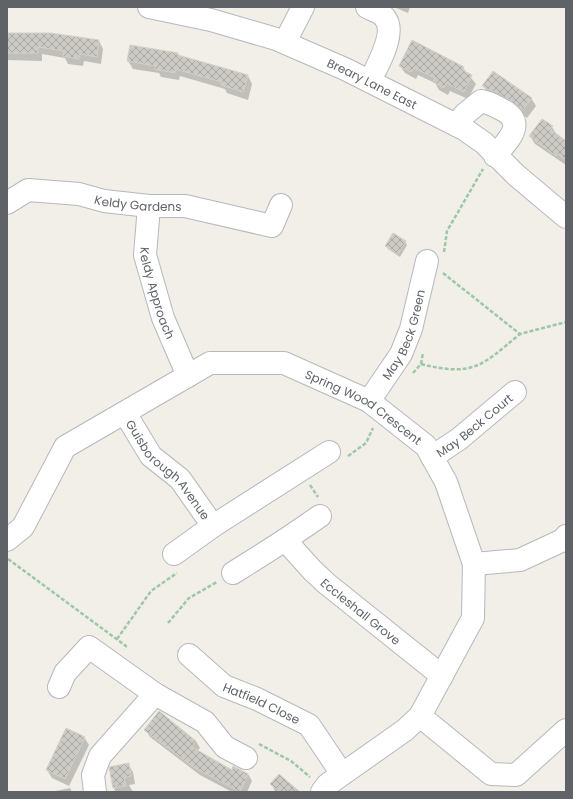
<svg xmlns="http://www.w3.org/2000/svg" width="573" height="799" viewBox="0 0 573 799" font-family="Poppins,sans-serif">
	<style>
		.shadow { fill: #0003 }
		.building { fill: url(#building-cross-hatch); stroke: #d6d1c6 }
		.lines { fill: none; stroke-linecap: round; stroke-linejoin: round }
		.minor-casing { stroke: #b5b8bc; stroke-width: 24 }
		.path { stroke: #9cc7a9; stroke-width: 2.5; stroke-dasharray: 4 2; stroke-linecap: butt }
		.minor { stroke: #fff; stroke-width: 22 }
		.labels { text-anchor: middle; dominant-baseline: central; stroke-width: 3; stroke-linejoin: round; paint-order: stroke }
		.street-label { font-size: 12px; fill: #5f6368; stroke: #fff }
	</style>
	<defs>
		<pattern id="building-cross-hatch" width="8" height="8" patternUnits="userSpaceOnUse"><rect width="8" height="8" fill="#cccac5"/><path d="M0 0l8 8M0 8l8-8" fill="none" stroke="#a9a8a4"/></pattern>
	</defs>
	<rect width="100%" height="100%" fill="#f1efe8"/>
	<g class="shadow">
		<polygon points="394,7 410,7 408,13"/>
		<polygon points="7,34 99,41 103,49 101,64 84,61 83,66 68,64 65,58 42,54 42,61 7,60"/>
		<polygon points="178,54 179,56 248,76 252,84 248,100 227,93 225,89 180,76 179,80 161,77 159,73 133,69 128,61"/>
		<polygon points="400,66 463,68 476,84 468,99 450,91 448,95 439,90 435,83 418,75 416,79 405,73"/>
		<polygon points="484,86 531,98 536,106 527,118 513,106 488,94"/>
		<polygon points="552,127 557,135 566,142 566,165 535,144 530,136"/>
		<polygon points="405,241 407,245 400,257 388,249 386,246"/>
		<polygon points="146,730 196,741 200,748 197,751 232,771 248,774 252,781 247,792 232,792 200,775 150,737"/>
		<polygon points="84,737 89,745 69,786 52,778 47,770"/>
		<polygon points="128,764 133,772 135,784 129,785 133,792 115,792 110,768"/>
		<polygon points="272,784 297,792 275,792"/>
		<polygon points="70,788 72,792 56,792 55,791"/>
	</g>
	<g class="building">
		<polygon points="7,33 51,33 99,40 97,57 80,54 79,59 63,56 64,51 38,47 38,53 7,53"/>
		<polygon points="412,40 464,67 462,70 472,75 464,92 446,83 444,88 433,82 435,78 414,68 411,72 399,66"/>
		<polygon points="130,45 178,53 178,55 248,75 243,92 221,85 222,82 175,69 175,73 155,69 156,66 127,61"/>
		<polygon points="493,71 532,98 522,111 508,99 482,86"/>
		<polygon points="542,119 553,126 550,129 566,141 566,160 557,154 556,156 529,136"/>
		<polygon points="393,233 406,241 398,254 385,246"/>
		<polygon points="159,711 196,741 192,747 232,770 233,766 248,774 240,792 195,768 144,730"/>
		<polygon points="66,728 85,737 65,779 46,770"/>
		<polygon points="129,763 131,776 124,778 126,786 113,788 109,767"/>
		<polygon points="279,774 300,792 280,792 270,784"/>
	</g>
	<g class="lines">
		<defs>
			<g id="minor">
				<path id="s1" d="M 149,7 L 211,20 L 276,39 L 345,69 L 464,129 L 484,143 L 516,175 L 566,217"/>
				<path d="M 367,7 C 372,10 381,12 385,18 C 397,33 377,66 370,81"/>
				<polyline points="285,42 303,7"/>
				<path d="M 456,125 L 465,114 L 481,101 C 488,102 495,106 501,109 C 528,123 508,140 495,156"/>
				<path id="s2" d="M 7,203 L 28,190 L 79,194 L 104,201 L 149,206 L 185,206 L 272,226 L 281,205"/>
				<path id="s3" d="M 149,206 L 145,255 L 163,318 L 188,376"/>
				<path id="s4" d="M 369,401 L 401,354 L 411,329 L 427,261"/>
				<path id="s5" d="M 125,413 L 151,456 L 180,479 L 213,526"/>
				<path id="s6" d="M 432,457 L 459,439 L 515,392"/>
				<path id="s7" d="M 7,540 L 23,527 L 65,447 L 210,363 L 284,363 L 369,401 L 426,446 L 446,482 L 474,564 L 473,618 L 420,716 L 405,730 L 327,785 L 322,792"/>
				<polyline points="285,540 320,516"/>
				<polyline points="174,554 213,526 329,452"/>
				<polyline points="474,564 520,560 563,540 566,536"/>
				<path id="s8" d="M 233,573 L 285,540 L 312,570 L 327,584 L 442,676"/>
				<path id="s9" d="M 189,655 L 224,686 L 257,699 L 309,725 L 342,774"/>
				<polyline points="59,687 65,673 89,647 155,694 205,722 225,747 246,758"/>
				<polyline points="420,716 491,774 516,775 566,730"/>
				<polyline points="95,792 93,775 100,756 155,694"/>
			</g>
		</defs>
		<use href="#minor" class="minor-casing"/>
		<g class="path">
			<polyline points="444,252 447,231 483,169"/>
			<polyline points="443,273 520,334 566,322"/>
			<path d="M 421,364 C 474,377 481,366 520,334"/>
			<polyline points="413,373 421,364 423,353"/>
			<polyline points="348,456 366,443 373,428"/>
			<polyline points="310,485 318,497"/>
			<polyline points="8,559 126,646 124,649"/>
			<polyline points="168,623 189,598 217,582"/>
			<polyline points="117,639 151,591 177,573"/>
			<polyline points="259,744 291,761 310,777"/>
		</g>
		<use href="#minor" class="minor"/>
	</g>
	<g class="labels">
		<g class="street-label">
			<text stroke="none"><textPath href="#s1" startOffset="237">Breary Lane East</textPath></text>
			<text stroke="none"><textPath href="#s2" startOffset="136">Keldy Gardens</textPath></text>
			<text stroke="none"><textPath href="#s3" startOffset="89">Keldy Approach</textPath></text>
			<text stroke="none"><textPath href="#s4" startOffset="76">May Beck Green</textPath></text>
			<text stroke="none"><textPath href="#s7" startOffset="444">Spring Wood Crescent</textPath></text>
			<text stroke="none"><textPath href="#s6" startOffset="53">May Beck Court</textPath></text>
			<text stroke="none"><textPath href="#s5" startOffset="72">Guisborough Avenue</textPath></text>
			<text stroke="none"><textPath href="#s8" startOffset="166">Eccleshall Grove</textPath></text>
			<text stroke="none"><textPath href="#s9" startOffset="88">Hatfield Close</textPath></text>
		</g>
	</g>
	<rect width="573" height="799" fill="none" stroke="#5f6368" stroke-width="16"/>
</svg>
